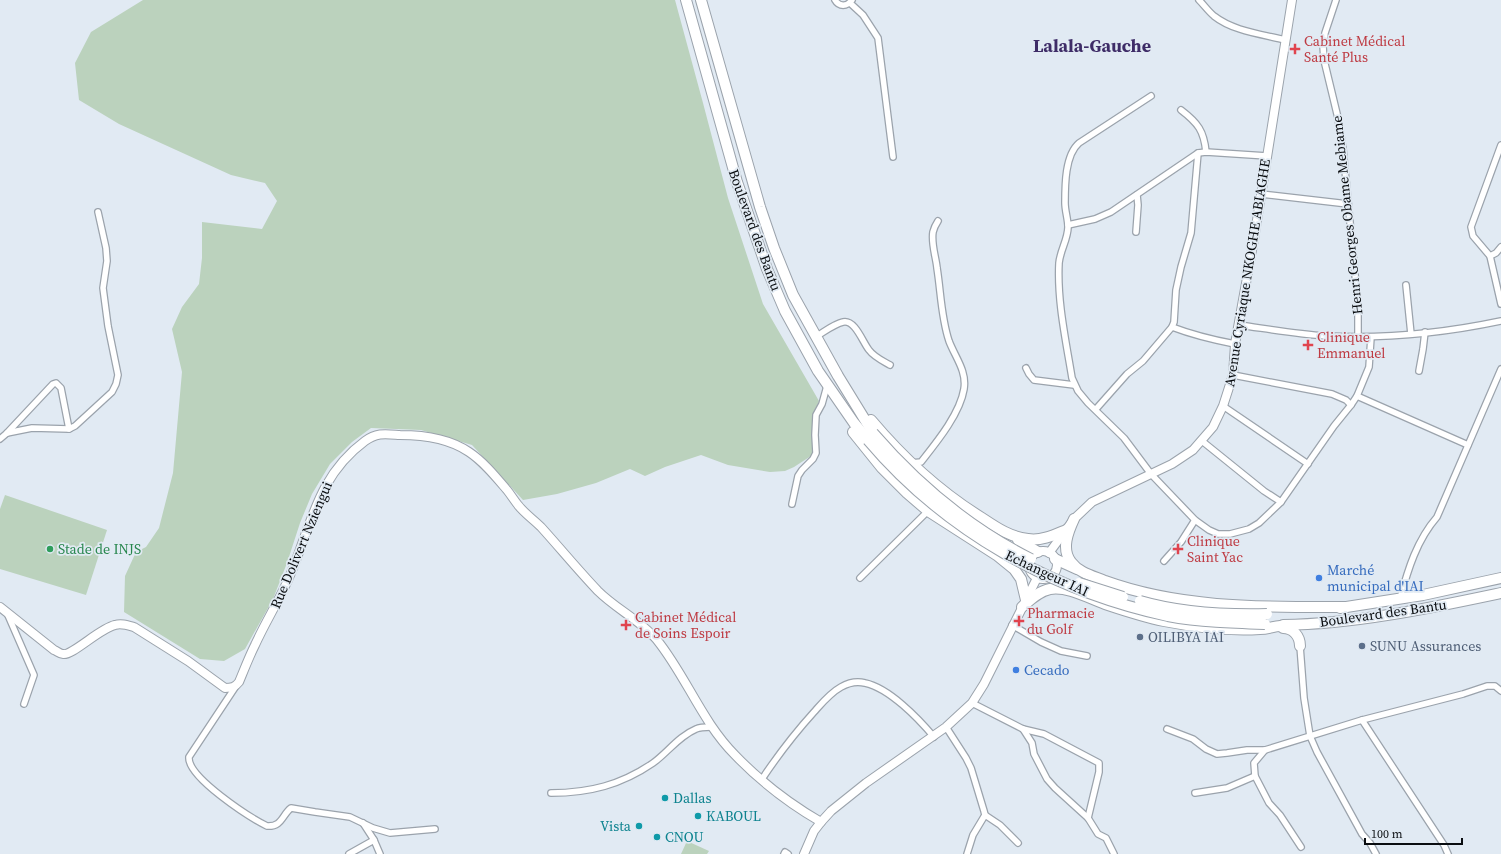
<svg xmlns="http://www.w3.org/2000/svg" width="1501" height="854" viewBox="0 0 1501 854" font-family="'Source Serif 4',serif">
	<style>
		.green { fill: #bbd2bd }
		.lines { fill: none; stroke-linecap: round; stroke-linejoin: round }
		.street-casing { stroke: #9ba3ac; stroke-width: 8 }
		.secondary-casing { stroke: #9ba3ac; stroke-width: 10 }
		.highway-casing { stroke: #9ba3ac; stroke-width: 12 }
		.street { stroke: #fff; stroke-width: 5.5 }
		.secondary { stroke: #fff; stroke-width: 8 }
		.highway { stroke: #fff; stroke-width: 10 }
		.highway-bridge-casing { stroke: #9ba3ac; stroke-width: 12; stroke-linecap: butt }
		.highway-bridge { stroke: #fff; stroke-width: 10 }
		.health-dot { fill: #e0444e; stroke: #e1eaf3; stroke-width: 1.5 }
		.leisure-dot { fill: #2e9e5b; stroke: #e1eaf3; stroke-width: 1.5 }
		.shop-dot { fill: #3f7fe0; stroke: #e1eaf3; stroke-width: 1.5 }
		.service-dot { fill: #5c6f8a; stroke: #e1eaf3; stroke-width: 1.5 }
		.culture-dot { fill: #0f9aa8; stroke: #e1eaf3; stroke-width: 1.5 }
		.labels { text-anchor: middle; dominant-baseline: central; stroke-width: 3.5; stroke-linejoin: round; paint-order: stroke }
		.health-label { font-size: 14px; fill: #be3a42; stroke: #e1eaf3; text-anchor: start }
		.street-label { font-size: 14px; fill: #0a0d10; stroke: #e1eaf3 }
		.leisure-label { font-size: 14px; fill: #27864d; stroke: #e1eaf3; text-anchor: start }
		.shop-label { font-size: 14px; fill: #366cbe; stroke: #e1eaf3; text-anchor: start }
		.service-label { font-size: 14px; fill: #4e5e75; stroke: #e1eaf3; text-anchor: start }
		.culture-label { font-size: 14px; fill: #0d838f; stroke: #e1eaf3; text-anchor: start }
		.district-label { font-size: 18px; font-weight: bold; fill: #3e2c67; stroke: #e1eaf3 }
	</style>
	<rect width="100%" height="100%" fill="#e1eaf3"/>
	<g class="green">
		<path d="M 143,0 L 675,0 L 703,103 L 728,198 L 763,304 L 819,401 C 811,418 813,436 814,454 L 794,467 L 785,471 L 770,472 L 728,465 L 701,455 L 665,467 L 645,476 L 630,469 L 596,483 L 557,494 L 523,500 L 472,445 L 421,430 L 371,428 L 352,442 L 330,464 L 312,494 L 300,523 L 287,563 L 273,599 L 245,649 L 224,661 L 200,659 L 124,612 L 125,576 L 136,552 L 146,547 L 159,528 L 173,473 L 182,372 L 172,329 L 182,307 L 199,284 L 202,258 L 202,222 L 262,229 L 277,201 L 265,183 L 231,175 L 119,124 L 79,100 L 75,63 L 91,32 Z"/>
		<polygon points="5,495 107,530 86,595 0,569 0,509"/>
		<polygon points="687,841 709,851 707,854 681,854"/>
	</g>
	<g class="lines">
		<defs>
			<g id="street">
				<path d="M 835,0 C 839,7 847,7 852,0"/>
				<path d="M 1199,0 C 1204,5 1208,11 1214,16 C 1233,31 1261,34 1285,40"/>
				<polyline points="1336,0 1325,33 1323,46 1324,60 1338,118 1343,149 1358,306 1358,337"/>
				<polyline points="850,3 863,15 878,38 893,157"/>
				<path d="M 1151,96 L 1079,143 C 1065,155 1065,185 1065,203 C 1065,211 1068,219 1068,227 C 1068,239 1060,251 1059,263 C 1057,301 1066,341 1072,378 L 1078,391 L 1088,403 L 1124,438 L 1151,474 L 1195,520 L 1209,530 L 1218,534 L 1230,534 L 1249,529 L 1259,523 L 1281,502 L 1334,426 L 1351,405 L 1357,396 L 1369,367 L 1371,337"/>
				<path d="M 1181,110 C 1198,123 1204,131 1206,152"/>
				<polyline points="1501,145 1471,227 1473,236 1490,256 1501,304"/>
				<polyline points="1261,194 1348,204"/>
				<polyline points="1068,225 1095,219 1111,212 1198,153 1206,152 1267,156"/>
				<polyline points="1136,232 1138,205 1137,195"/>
				<polyline points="1490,256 1496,253 1501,247"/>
				<polyline points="1406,285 1411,334"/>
				<path d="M 1239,325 C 1268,329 1297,334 1326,336 C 1384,339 1444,333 1501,321"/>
				<path d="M 1172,327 C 1193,335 1214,340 1235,344"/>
				<path d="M 815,337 C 824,332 834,324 843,322 C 855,319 863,343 869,350 C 874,357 883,361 890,365"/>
				<polyline points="1026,368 1029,374 1034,380 1074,385"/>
				<polyline points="1419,371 1423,349 1425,332"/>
				<polyline points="1233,375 1332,394 1346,400 1351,405"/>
				<polyline points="1357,396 1468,445"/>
				<polyline points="1223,406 1308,464"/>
				<polyline points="1096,409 1127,374 1143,361 1172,327 1174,322 1176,290 1181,267 1191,233 1198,153"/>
				<polyline points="7,433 53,384 56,383 61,388 69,429"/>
				<polyline points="0,439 7,433 32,428 69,429 75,426 112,392 116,384 118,375 108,326 103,288 107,261 106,248 98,212"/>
				<polyline points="1202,441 1264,491 1281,502"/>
				<path d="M 911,463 L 921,462 C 936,443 960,414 964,389 C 967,371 955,357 949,341 C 941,317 941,293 937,268 C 936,257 931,244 933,232 C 934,228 936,224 938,221"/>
				<polyline points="792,504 798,476 802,470 813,459 816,453 815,435 816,415 822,404 827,386"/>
				<polyline points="1164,561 1181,542 1195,520"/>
				<polyline points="860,578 928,511"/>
				<path d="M 1400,599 C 1408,569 1417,540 1437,517 L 1501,369"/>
				<polyline points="7,613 34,675 24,704"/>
				<polyline points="1012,625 1041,642 1061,651 1087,656"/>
				<polyline points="1300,646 1304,698 1310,736 1317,752 1362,834 1370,843 1376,854"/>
				<path d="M 236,686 L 189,757 C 187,777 249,817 267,826 C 282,827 282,815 291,808 L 315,812 L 350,817 L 373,828 L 390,833 L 435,829"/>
				<polyline points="972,703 1023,729 1044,734 1099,763 1099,772 1088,818 1098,834 1106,838 1114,854"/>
				<polyline points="1362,720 1444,845 1448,854"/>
				<polyline points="946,727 966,758 971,768 984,811 985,815 973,835 967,854"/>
				<polyline points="1023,729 1032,743 1034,754 1047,779 1055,788 1088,818"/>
				<polyline points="1167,729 1193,739 1206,749 1217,754 1227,753 1247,750 1265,750"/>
				<path d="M 762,779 C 778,755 795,733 814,712 C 822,703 830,693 841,687 C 848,683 857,681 865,683 C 889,688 918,718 934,737"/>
				<path d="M 551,793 C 589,793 621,785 653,763 C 667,753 679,736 696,729 C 700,727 706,727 711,727"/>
				<polyline points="1195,793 1227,788 1255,776"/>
				<polyline points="985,815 1000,825 1018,843"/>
				<polyline points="363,823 374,840 380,854"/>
				<polyline points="1301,847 1280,815 1269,803 1255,776 1254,763 1265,750 1362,720 1463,694 1487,686 1495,686 1501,691"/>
				<polyline points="349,854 374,840"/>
				<polyline points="784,854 785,852 788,854"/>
			</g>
			<g id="secondary">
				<circle cx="1043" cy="565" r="14"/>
				<polyline points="1049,553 1074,519 1092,502 1172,464 1193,450 1213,427 1223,406 1233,375 1235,344 1254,239 1292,0"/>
				<path d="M 0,607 L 54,650 C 57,651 60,654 63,654 C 72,656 100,628 115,625 C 121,623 127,625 134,627 L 188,661 L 225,688 C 232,688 235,687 239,682 C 244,670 249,657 255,645 C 265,623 278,602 288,580 C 311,528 316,477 365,441 C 377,432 386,434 400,435 C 422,435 450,439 469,452 C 484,462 496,477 507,490 C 511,495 514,500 518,505 C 524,513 533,519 541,527 C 560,548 578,570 598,591 C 616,609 640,620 657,640 C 686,676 702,722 735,755 C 760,781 790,804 821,822"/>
				<polyline points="804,854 814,831 821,822 831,811 866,783 946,727 972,703 984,684 1037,578"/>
			</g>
			<g id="highway">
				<polyline points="686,0 737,182 767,269 785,311 818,371 854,423 868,440"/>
				<polyline points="701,0 760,207 774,248 793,295 838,376 873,433"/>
				<path d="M 871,420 C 903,458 940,492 982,518 C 997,528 1010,537 1028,539 C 1042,541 1054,535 1066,530"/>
				<polyline points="853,432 882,468 907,493 928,511 998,556 1014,569 1021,579 1026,600"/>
				<path d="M 1074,519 C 1068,532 1061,549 1071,562 C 1079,573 1093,576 1105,581 C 1182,609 1265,607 1346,607"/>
				<polyline points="1018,540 1038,552"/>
				<polyline points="1055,559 1077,569"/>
				<path d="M 1022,607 C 1030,600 1039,591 1050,589 C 1069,586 1090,599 1108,605 C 1126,611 1145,617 1164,621 C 1195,627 1228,631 1260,629 C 1272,629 1278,623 1290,628"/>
				<polyline points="1340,608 1423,595 1501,578"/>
				<path d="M 1283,625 C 1356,624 1430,608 1501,593"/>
				<path d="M 1283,628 C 1293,628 1300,636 1300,646"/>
			</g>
		</defs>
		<use href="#street" class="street-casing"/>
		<use href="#secondary" class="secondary-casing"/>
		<use href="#highway" class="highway-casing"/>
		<use href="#street" class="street"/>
		<use href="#secondary" class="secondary"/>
		<use href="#highway" class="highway"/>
		<defs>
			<g id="highway-bridge">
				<path d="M 873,433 C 918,485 969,528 1031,559"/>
				<path d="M 868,440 C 945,531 1052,591 1168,616 C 1200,622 1233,623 1265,624"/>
				<polyline points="1079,583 1123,597"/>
				<path d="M 1140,601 C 1181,613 1225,615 1267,614"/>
			</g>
		</defs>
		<use href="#highway-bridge" class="highway-bridge-casing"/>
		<use href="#highway-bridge" class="highway-bridge"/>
	</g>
	<g class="health-dot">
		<path d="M1293 43h4v4h4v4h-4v4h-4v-4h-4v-4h4z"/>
		<path d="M1306 339h4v4h4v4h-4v4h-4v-4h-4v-4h4z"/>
		<path d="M1176 543h4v4h4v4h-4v4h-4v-4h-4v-4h4z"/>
		<path d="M1017 615h4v4h4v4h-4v4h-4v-4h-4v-4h4z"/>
		<path d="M624 619h4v4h4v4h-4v4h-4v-4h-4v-4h4z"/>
	</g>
	<circle class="leisure-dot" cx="50" cy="549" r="4"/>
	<g class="shop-dot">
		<circle cx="1319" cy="578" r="4"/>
		<circle cx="1016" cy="670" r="4"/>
	</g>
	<g class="service-dot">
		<circle cx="1140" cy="637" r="4"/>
		<circle cx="1362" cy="646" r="4"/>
	</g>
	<g class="culture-dot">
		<circle cx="665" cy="798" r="4"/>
		<circle cx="698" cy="816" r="4"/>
		<circle cx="639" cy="826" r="4"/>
		<circle cx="657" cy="837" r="4"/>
	</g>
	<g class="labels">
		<g class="health-label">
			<text x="1304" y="41">Cabinet Médical<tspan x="1304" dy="16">Santé Plus</tspan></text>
			<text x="1317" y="337">Clinique<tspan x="1317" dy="16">Emmanuel</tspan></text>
			<text x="1187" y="541">Clinique<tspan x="1187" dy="16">Saint Yac</tspan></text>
			<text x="1027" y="613">Pharmacie<tspan x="1027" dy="16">du Golf</tspan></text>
			<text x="635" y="617">Cabinet Médical<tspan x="635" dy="16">de Soins Espoir</tspan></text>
		</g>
		<g class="street-label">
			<text transform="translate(1347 215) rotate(-96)">Henri Georges Obame Mebiame</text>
			<text transform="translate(755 230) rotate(70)">Boulevard des Bantu</text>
			<text transform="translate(1247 273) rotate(-81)">Avenue Cyriaque NKOGHE ABIAGHE</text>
			<text transform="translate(301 545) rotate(-67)">Rue Dolivert Nziengui</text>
			<text transform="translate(1047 573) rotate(25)">Echangeur IAI</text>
			<text transform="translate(1383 613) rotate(-8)">Boulevard des Bantu</text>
		</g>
		<g class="leisure-label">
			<text x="58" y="549">Stade de INJS</text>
		</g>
		<g class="shop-label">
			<text x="1327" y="570">Marché<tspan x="1327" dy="16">municipal d'IAI</tspan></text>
			<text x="1024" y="670">Cecado</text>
		</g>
		<g class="service-label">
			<text x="1148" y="637">OILIBYA IAI</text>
			<text x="1370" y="646">SUNU Assurances</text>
		</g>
		<g class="culture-label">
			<text x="673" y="798">Dallas</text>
			<text x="706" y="816">KABOUL</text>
			<text x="631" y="826" text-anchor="end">Vista</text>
			<text x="665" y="837">CNOU</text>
		</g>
		<g class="district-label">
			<text x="1092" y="45">Lalala-Gauche</text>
		</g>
	</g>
	<path d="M1365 838v6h97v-6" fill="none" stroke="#0a0d10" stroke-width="2"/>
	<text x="1371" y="838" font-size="12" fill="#0a0d10" stroke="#e1eaf3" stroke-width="3" paint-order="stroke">100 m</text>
</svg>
